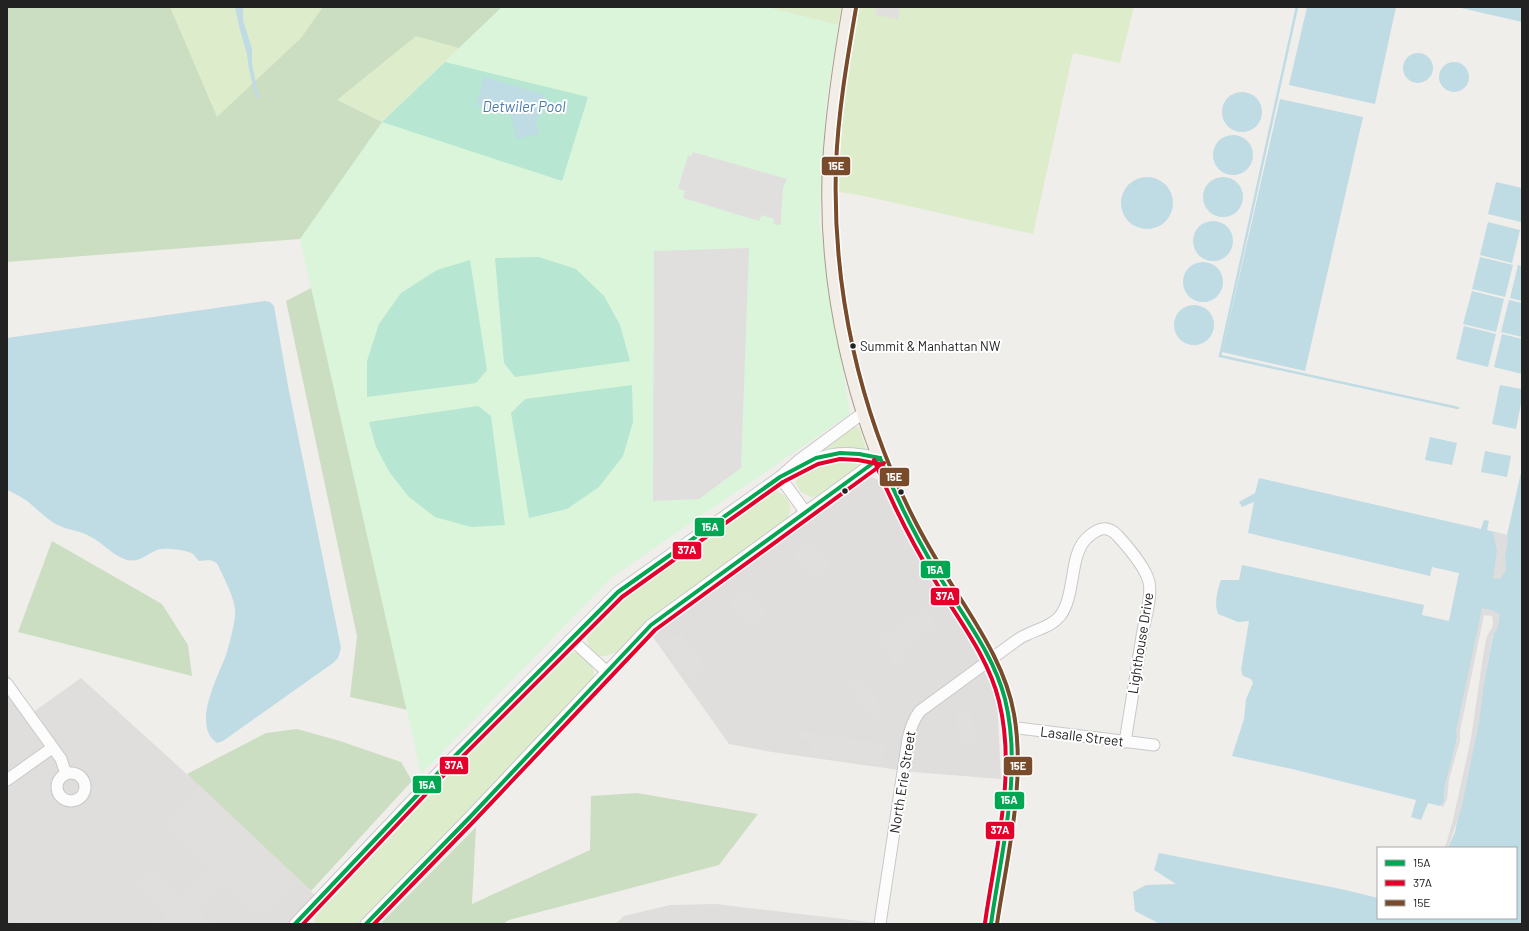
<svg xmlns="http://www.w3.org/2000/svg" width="1529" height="931" viewBox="0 0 1529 931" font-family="Barlow,sans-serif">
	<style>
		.residential { fill: #dfdedc }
		.grass { fill: #ddeccb }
		.forest { fill: #cbdec1 }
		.park { fill: #daf5da }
		.pitch { fill: #b7e6d2 }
		.parking { fill: #e0dfde }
		.water { fill: #bfdbe3 }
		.pier { fill: #dedddd }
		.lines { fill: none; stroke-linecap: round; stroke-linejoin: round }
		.stream { stroke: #bfdbe3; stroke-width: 2.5 }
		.minor-casing { stroke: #c9c8c7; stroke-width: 13 }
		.major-casing { stroke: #a79c86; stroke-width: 16 }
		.minor { stroke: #fdfcfc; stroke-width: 11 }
		.major { stroke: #f3ede7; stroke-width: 14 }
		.bus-1-casing { stroke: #fff; stroke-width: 7 }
		.bus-2-casing { stroke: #fff; stroke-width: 7 }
		.bus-3-casing { stroke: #fff; stroke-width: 7 }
		.bus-1 { stroke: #00a651; stroke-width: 4 }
		.bus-2 { stroke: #e4002b; stroke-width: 4 }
		.bus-3 { stroke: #7a4b2a; stroke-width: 4 }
		.bus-dot { fill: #222; stroke: #fff; stroke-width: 1.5 }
		.labels { text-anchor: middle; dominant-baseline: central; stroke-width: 4; stroke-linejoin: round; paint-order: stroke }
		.bus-label { font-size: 13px; fill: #222; stroke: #fff; text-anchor: start }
		.street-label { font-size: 14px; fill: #222; stroke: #fff }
		.water-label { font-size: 15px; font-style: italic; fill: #4a7aab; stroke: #fff }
		.line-badge { stroke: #fff; stroke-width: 1.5 }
		.badge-label { font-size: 11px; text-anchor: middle; font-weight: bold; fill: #fff }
	</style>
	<rect width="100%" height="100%" fill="#f0eeeb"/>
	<g class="residential">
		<polygon points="867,475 878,480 907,535 974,650 997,699 1001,779 913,772 772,752 729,744 650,633 853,483"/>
		<polygon points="7,673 32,713 81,678 200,786 323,903 303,924 7,924"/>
		<polygon points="716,904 886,924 615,924 624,916 670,905"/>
	</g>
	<g class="grass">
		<polygon points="157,7 502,7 382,122 214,141"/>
		<polygon points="766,7 842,7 838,25"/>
		<polygon points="859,7 1134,7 1120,63 1073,53 1033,234 855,194 838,192 843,107"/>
		<polygon points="856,427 859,427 860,430 866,450 815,454 851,428"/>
		<polygon points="828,458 867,459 867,461 818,496 811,497 801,492 796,484 796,480 799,471"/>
		<path d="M 774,491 C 790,493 794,509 786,521 L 644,623 L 617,652 L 605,656 L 598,656 L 590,649 L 587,640 L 588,630 L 616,602 L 763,495 Z"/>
		<path d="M 571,652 C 584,652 599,668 592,680 L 467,814 L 359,924 L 315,924 L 315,911 L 320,904 L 561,656 Z"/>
	</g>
	<g class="forest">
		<polygon points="7,7 170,7 217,117 301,38 323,7 502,7 459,48 416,36 337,100 382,122 459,146 486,206 300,239 7,262"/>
		<polygon points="338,274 448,719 350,697 357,636 286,301"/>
		<polygon points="52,541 162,604 188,645 192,676 18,632"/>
		<polygon points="297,729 340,741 401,762 412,781 311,891 187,774 266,733"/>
		<polygon points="637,793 758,814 719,865 509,920 503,924 380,924 476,827 472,904 590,850 591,796"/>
	</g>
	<polygon class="park" points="502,7 766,7 838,25 826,105 819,222 850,414 612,577 421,774 300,239 382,122"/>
	<g class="pitch">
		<polygon points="445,62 588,97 562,181 382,122"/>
		<polygon points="539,257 576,269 604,296 620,325 630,361 515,377 504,363 495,258"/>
		<polygon points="470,260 487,370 476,383 367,397 367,361 379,324 401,293 437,270"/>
		<polygon points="632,385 633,422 623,456 599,487 567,509 529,518 511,413 525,399"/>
		<polygon points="478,406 491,416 505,525 471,527 435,517 409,497 390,473 376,447 369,422"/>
	</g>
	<g class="parking">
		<polygon points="877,7 900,7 898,19 875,15"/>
		<polygon points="693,152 787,179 783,188 781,216 781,225 773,224 774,219 762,215 759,221 683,198 685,191 678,188 688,156 691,156"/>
		<polygon points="749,248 741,468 699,499 653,501 654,251"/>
		<polygon points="812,539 832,567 813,581 793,553"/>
		<polygon points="747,587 767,614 748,628 728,600"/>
		<polygon points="923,607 937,625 903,650 909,659 897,668 877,640"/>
		<polygon points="681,632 707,668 689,681 663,645"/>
		<polygon points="860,676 885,711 873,720 847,685"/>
		<polygon points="970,709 976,743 961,745 956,713"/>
		<polygon points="801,731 885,744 882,765 811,754 813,742 799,739"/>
		<polygon points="200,786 300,881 263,919 226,883 199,911 212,924 157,924 167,914 135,884 152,867 182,895 208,868 163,825"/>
		<polygon points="31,914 41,924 21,924"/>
	</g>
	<g class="water">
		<polygon points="235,7 243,7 243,20 252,49 252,64 259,98 256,98 249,69 247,54 240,30"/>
		<polygon points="1307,7 1396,7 1375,104 1289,85"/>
		<polygon points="1457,7 1522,7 1522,22"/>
		<circle cx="1418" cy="68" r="15"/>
		<circle cx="1454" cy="77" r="15"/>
		<polygon points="484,77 545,95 536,122 539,134 517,139 511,115 476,105"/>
		<circle cx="1242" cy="112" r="20"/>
		<polygon points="1280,99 1363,117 1305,371 1222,352"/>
		<circle cx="1233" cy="155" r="20"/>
		<circle cx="1223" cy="197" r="20"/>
		<circle cx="1147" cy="203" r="26"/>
		<polygon points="1496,182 1522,188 1522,216 1521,222 1488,214"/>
		<circle cx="1213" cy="241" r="20"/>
		<polygon points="1488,222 1520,230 1512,263 1480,255"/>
		<polygon points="1480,257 1513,265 1505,297 1472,289"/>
		<circle cx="1203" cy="282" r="20"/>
		<polygon points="1518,265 1522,266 1522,301 1510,298"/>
		<polygon points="1472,291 1504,299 1496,332 1463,324"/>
		<polygon points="1509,300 1522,303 1522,337 1501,332"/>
		<path d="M 265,301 L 270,302 L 274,306 L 288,386 L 341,648 L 338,658 L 333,663 L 223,741 L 217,743 C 191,725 218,677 226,655 C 229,645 234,627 235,616 C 237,601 224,579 218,565 C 212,558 207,561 199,561 C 197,559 195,556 193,554 C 187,550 165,547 157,550 C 147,554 139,563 127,560 C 113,556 103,543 91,537 C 80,530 65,530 54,523 C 46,518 40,512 33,506 C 26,499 16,494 7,490 L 7,338 Z"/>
		<circle cx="1194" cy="325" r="20"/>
		<polygon points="1464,326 1496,334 1488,367 1456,359"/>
		<polygon points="1502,334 1522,339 1522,374 1494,367"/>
		<polygon points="1500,385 1522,389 1522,398 1516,429 1492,424"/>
		<polygon points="1430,437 1457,443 1452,465 1425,460"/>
		<polygon points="1485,451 1511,456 1507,477 1481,472"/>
		<path d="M 1522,468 L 1522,924 L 1160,924 L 1135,911 L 1133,892 L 1146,885 L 1176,884 L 1154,870 L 1159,853 L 1341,889 L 1378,898 L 1378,918 L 1516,918 L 1516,848 L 1448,848 L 1455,832 L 1497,615 L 1484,610 L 1452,761 L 1445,785 L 1444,802 L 1440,806 L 1428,803 L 1421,820 L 1411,817 L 1416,800 L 1292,769 L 1232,756 L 1244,719 L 1246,699 L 1253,683 L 1251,679 L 1243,676 L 1241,670 L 1249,621 L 1238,622 L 1218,614 C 1214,602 1217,592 1221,580 L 1239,580 L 1242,565 L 1424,605 L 1422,615 L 1449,621 L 1459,573 L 1432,567 L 1430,576 L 1248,533 L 1254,502 L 1242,507 L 1239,502 L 1255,493 L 1259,478 L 1481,529 L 1484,520 L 1489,521 L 1487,530 L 1507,535 Z"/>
	</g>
	<g class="pier">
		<polygon points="1493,532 1507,535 1508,542 1505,557 1506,570 1501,578 1495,579 1493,578 1497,551"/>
		<polygon points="1482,608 1492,610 1500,614 1499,621 1497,630 1493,634 1485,677 1479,722 1462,806 1448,848 1445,848 1453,820 1471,738 1484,650 1487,636 1492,628 1493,622 1492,616 1484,615 1460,731 1460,740 1449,780 1447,799 1443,807 1440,806 1444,802 1445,785 1457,739 1456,731"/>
	</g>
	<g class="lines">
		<polyline class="stream" points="1297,7 1220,356 1458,408"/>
		<defs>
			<g id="minor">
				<path d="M 800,466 C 830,451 847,451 880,458"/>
				<polyline points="780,477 806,513"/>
				<polyline points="571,639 606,671"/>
				<polyline points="7,684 61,759 66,774"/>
				<polyline points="1010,727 1154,745"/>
				<circle cx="71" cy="787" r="14"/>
				<polyline points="7,780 52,748"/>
				<polyline points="295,924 440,771 618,592 780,477 798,461 863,413"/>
				<polyline points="366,924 472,815 651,625 880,458"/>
				<path d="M 880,924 L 908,739 C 911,728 913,720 920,711 L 1013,643 C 1017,640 1021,637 1026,635 C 1037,629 1051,627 1060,616 C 1076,595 1069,556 1086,539 C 1096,529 1106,524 1117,535 C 1128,547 1145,566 1149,582 C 1152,595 1146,617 1143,630 C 1137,668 1131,705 1125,742"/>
			</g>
			<path id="major" d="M 850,7 C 841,59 833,112 830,164 C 824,286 854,415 909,523 C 923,550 939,576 955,602 C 977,637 1000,672 1008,714 C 1015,756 1010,796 1004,838 C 1000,867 995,895 991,924"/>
		</defs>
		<use href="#minor" class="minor-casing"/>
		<use href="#major" class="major-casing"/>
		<use href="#minor" class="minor"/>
		<use href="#major" class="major"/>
		<defs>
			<g id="bus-1">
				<path d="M 880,458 C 896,498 916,537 938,574 C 962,615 993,653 1005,699 C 1023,771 1001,852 991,924"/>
				<polyline points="295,924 440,771 618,592 780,477 816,458 840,453 859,454 880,458"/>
				<polyline points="366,924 472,815 651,625 880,458"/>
			</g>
			<g id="bus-2">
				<path d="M 874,460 C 891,501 911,541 934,579 C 957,618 988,656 999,701 C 1017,774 995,851 985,923"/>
				<polyline points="303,924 444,775 622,597 783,482 818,464 840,459 858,460 879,464"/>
				<polyline points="374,924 476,819 655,630 884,463"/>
			</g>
			<path id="bus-3" d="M 856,8 C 847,60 838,113 836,165 C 832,288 859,413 916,523 C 930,550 946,576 962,601 C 984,636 1007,673 1014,714 C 1026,782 1007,857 997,924"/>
		</defs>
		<use href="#bus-1" class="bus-1-casing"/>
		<use href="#bus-2" class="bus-2-casing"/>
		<use href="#bus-3" class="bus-3-casing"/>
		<use href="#bus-1" class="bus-1"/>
		<use href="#bus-2" class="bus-2"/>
		<use href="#bus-3" class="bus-3"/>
	</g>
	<g class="bus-dot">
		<circle cx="853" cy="346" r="3.5"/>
		<circle cx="845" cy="491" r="3.5"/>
		<circle cx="901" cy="492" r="3.5"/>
	</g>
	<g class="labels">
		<g class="bus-label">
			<text x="860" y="346">Summit &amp; Manhattan NW</text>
		</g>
		<g class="street-label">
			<text transform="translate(1140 643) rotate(-81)">Lighthouse Drive</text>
			<text transform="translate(1082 736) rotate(7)">Lasalle Street</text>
			<text transform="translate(902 782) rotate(-81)">North Erie Street</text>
		</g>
		<g class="water-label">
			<text x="524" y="106">Detwiler Pool</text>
		</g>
	</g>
	<g class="line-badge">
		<rect x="821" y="156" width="30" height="20" rx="4" fill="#7a4b2a"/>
		<rect x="879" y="467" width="31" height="20" rx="4" fill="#7a4b2a"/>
		<rect x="694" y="517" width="31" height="20" rx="4" fill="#00a651"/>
		<rect x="672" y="541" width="30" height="19" rx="4" fill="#e4002b"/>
		<rect x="920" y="560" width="31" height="19" rx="4" fill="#00a651"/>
		<rect x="930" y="587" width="30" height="19" rx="4" fill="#e4002b"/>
		<rect x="439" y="756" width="30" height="19" rx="4" fill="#e4002b"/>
		<rect x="1003" y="756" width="30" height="20" rx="4" fill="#7a4b2a"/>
		<rect x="412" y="775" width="30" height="19" rx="4" fill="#00a651"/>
		<rect x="994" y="791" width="31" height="19" rx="4" fill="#00a651"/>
		<rect x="985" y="821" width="30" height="19" rx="4" fill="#e4002b"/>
	</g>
	<g class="badge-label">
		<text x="836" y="170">15E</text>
		<text x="894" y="481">15E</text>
		<text x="710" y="531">15A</text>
		<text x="687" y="554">37A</text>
		<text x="935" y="574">15A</text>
		<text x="945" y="600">37A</text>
		<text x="454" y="769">37A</text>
		<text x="1018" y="770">15E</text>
		<text x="427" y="789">15A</text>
		<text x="1009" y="804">15A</text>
		<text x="1000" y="834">37A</text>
	</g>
	<rect width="1529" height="931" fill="none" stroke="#222222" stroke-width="16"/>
	<rect x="1377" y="847" width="140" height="72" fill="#ffffff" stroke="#a7a7a7"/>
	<rect x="1385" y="860" width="20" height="6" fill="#00a651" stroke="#a7a7a7"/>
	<text x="1413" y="867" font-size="12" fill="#222222">15A</text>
	<rect x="1385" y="880" width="20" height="6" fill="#e4002b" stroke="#a7a7a7"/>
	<text x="1413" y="887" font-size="12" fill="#222222">37A</text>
	<rect x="1385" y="900" width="20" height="6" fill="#7a4b2a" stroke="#a7a7a7"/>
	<text x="1413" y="907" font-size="12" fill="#222222">15E</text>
</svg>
